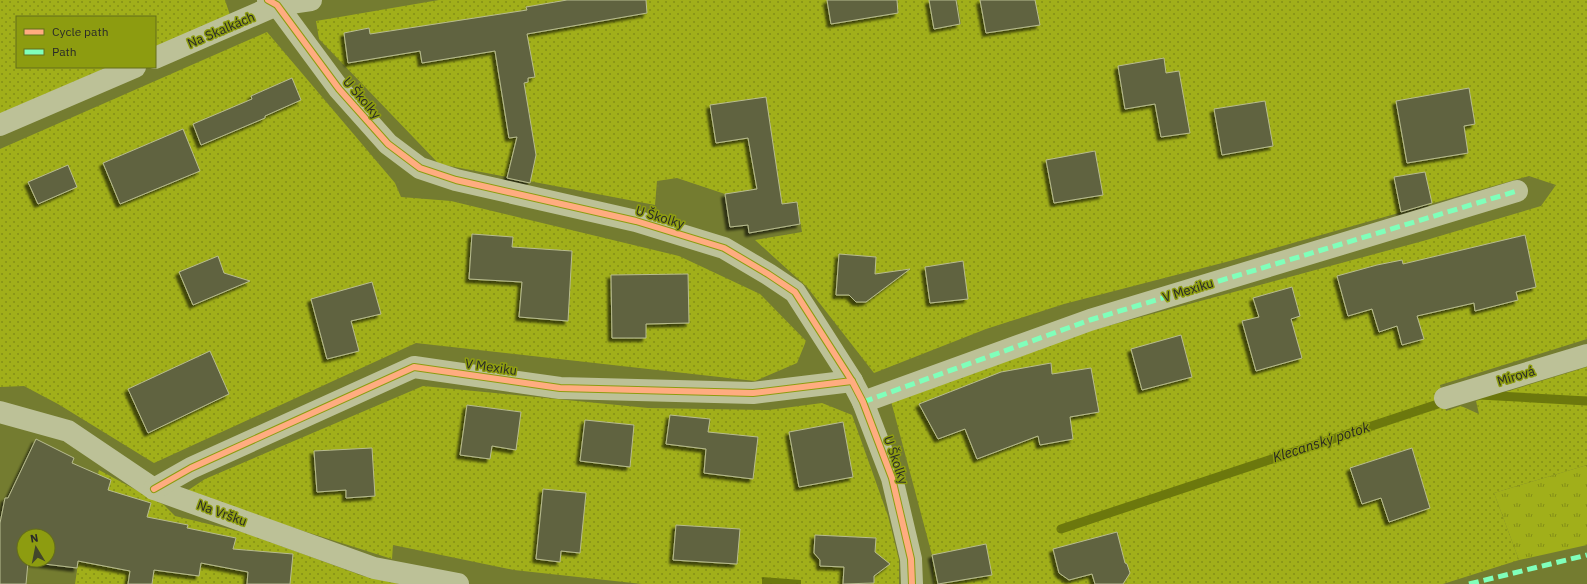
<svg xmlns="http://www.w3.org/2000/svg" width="1587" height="584" viewBox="0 0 1587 584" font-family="'IBM Plex Sans',sans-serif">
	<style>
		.grass { fill: url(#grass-tufts) }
		.garden { fill: url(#garden-dots) }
		.water { fill: url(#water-ripples) }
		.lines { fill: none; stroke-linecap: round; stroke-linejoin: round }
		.stream { stroke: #6c780d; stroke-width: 9 }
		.building { fill: #616440; stroke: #b7bb8f; fill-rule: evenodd; filter: url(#shadow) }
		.street { stroke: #bcc197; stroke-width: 22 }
		.quiet { stroke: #80ffba; stroke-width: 5; stroke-dasharray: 10 5; stroke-linecap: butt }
		.cycleway-casing { stroke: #8d9c10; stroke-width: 8 }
		.cycleway { stroke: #ffac80; stroke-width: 6 }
		.labels { text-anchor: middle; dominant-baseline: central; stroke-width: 3; stroke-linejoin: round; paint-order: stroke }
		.street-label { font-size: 13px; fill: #292929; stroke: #8d9c10 }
		.water-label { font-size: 14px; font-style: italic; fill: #282821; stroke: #8d9c10 }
	</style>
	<defs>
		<pattern id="grass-tufts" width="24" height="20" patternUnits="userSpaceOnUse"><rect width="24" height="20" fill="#a1af1a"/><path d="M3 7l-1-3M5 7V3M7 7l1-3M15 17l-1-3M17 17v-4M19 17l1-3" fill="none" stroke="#838e17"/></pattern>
		<pattern id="garden-dots" width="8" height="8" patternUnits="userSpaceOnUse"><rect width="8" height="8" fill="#a1af1a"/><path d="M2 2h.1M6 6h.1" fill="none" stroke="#838e17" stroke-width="1.8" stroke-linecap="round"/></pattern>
		<pattern id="water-ripples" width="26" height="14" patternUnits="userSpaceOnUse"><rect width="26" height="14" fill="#6c780d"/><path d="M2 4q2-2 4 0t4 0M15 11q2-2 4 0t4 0" fill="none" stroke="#59620d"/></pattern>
		<filter id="shadow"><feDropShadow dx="-3.5" dy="3.5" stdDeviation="1" flood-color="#0009"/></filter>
	</defs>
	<rect width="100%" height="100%" fill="#747c30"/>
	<polygon class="grass" points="1587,465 1587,545 1519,560 1494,493"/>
	<g class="garden">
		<polygon points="0,0 225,0 230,15 155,47 155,17 17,17 17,67 109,67 0,114"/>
		<polygon points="439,0 930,0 935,28 961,24 957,0 1587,0 1587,339 1440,385 1446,411 1461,406 1479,414 1476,401 1587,367 1587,465 1494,493 1519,560 1443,584 934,584 932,555 891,401 1074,335 1423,241 1541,206 1556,185 1529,176 1226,262 1064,304 986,329 874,373 807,287 755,240 802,232 797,202 782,204 780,192 758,196 725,194 677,178 657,181 655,205 439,164 319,39 316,21"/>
		<polygon points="267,32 395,183 401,197 451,201 679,256 760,294 806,341 797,363 755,381 416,343 154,463 58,404 24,386 0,387 0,149"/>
		<polygon points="423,386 648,408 769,410 822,403 852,415 888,516 899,560 899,584 642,584 514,570 393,545 392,559 184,493 205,479"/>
		<polygon points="99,470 164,505 175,516 246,533 363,576 400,584 75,584 85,517"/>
	</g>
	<polygon class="water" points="762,577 801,580 801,584 762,584"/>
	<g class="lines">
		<g class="stream">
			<polyline points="1479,395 1587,401"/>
			<polyline points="1061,529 1447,401"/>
		</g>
	</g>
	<g class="building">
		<polygon points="567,0 646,0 647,13 527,34 535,77 528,78 528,82 524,83 536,155 530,183 507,178 517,137 509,138 495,51 422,63 420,51 348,63 344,33 369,28 370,34 527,10 526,7"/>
		<polygon points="827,0 897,0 898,13 831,24"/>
		<polygon points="929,0 956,0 960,24 934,29"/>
		<polygon points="980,0 1035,0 1040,25 986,33"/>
		<polygon points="1164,58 1166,73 1179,71 1190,133 1161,137 1155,104 1125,109 1118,66"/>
		<polygon points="292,78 301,100 265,116 265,118 201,145 193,124 252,99 251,96"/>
		<polygon points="1469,88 1475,124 1464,126 1468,153 1407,163 1396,101"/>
		<polygon points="766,97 782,204 797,202 800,224 749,233 748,225 730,227 725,194 757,189 748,138 716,143 710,105"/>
		<polygon points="1265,101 1273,146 1222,155 1214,109"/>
		<polygon points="183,129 200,171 120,204 103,163"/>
		<polygon points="1095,151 1103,195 1054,203 1046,160"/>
		<polygon points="68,165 77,187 38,204 28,182"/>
		<polygon points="1425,172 1432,203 1401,212 1394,177"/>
		<polygon points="472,234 513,237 512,247 572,251 568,321 519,317 522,282 469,279"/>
		<polygon points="1525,235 1536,287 1516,292 1518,300 1475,311 1474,303 1417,316 1424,339 1402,345 1397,326 1379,332 1372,309 1348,316 1337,276 1377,265 1402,260 1403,264"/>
		<polygon points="839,254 876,257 875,274 910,269 866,302 856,302 849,295 836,295"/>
		<polygon points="218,256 224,273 250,281 193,305 179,272"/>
		<polygon points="963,261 968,299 930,303 925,267"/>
		<polygon points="688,274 689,323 646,324 646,338 612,338 611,275"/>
		<polygon points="372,282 381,314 351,321 359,351 327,359 311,299"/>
		<polygon points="1292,287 1300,316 1291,319 1302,358 1256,371 1242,321 1259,317 1253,298"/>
		<polygon points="1181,335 1192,377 1142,390 1131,349"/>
		<polygon points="210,351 229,394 148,433 128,389"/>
		<polygon points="1051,363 1052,374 1091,368 1099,412 1070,417 1073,439 1040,445 1038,436 977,459 965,429 938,439 919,404 1001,372"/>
		<polygon points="467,405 521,412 516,450 492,446 490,459 460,455"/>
		<polygon points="670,415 710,419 708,432 758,437 753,479 704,473 706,449 666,444"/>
		<polygon points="585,420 634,425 630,467 580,461"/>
		<polygon points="843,422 853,477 799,487 789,432"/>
		<path d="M 36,439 L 74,458 L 72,463 L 111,480 L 108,490 L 151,503 L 147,517 L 188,525 L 187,528 L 236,538 L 233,549 L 293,554 L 290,584 L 247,584 L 248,572 L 201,563 L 199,576 L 154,570 L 152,584 L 128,584 L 130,571 L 78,561 L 77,568 L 28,562 L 26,584 L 0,584 L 0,523 L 5,498 L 8,498 ZM 24,536 L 48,536 L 48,560 L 24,560 Z"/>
		<polygon points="372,448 375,496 346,498 346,490 317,492 314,451"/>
		<polygon points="1412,448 1430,508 1389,522 1381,498 1362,504 1350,468"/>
		<polygon points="543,489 586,493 580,553 561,551 560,562 536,559"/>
		<polygon points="676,525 740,529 737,564 673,560"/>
		<polygon points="1117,532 1125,563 1127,564 1130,573 1123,584 1095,584 1092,574 1069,580 1059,573 1053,549"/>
		<polygon points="815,535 876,538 875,552 890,564 874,576 874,583 843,584 844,567 820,566 820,560 814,553"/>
		<polygon points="986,544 992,575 938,584 932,555"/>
	</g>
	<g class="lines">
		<g class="street">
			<polyline points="268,0 277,5 339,89 388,144 420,168 456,180 636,221 724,248 768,274 795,292 852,381 863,402 892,478 911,559 912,584"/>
			<polyline points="155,58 277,5 311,0"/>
			<polyline points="0,125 135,67"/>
			<polyline points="1445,398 1587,355"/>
			<polyline points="863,402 1090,320 1517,191"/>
			<polyline points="0,412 68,431 154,489 374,568 458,584"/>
			<polyline points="154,489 191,468 414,367 560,388 753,393 852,381"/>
		</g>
		<g class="quiet">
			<polyline points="863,402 1090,320 1517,191"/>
			<polyline points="1469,584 1587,555"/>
		</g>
		<defs>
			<g id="cycleway">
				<polyline points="268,0 277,5 339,89 388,144 420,168 456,180 636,221 724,248 768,274 795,292 852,381 863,402 892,478 911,559 912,584"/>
				<polyline points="154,489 191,468 414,367 560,388 753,393 852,381"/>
			</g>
		</defs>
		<use href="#cycleway" class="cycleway-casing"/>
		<use href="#cycleway" class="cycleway"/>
	</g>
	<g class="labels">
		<g class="street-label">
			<text transform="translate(221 30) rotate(-23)">Na Skalkách</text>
			<text transform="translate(362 98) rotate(49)">U Školky</text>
			<text transform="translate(660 217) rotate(17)">U Školky</text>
			<text transform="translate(1188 290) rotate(-17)">V Mexiku</text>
			<text transform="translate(491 367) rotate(8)">V Mexiku</text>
			<text transform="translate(1516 376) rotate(-17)">Mírová</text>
			<text transform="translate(896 460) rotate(71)">U Školky</text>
			<text transform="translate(222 513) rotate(20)">Na Vršku</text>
		</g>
		<g class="water-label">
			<text transform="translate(1321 442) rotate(-18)">Klecanský potok</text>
		</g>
	</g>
	<rect x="16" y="16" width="140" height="52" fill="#8d9c10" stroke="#656e1a"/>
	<rect x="24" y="29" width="20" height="6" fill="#ffac80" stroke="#656e1a"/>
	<text x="52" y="36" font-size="12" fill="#292929">Cycle path</text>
	<rect x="24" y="49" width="20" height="6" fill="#80ffba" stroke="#656e1a"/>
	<text x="52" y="56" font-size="12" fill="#292929">Path</text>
	<g transform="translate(36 548) rotate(350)"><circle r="19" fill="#8d9c10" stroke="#656e1a"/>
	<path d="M0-3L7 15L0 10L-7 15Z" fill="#43462b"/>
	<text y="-6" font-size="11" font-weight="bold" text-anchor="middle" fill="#292929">N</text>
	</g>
</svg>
